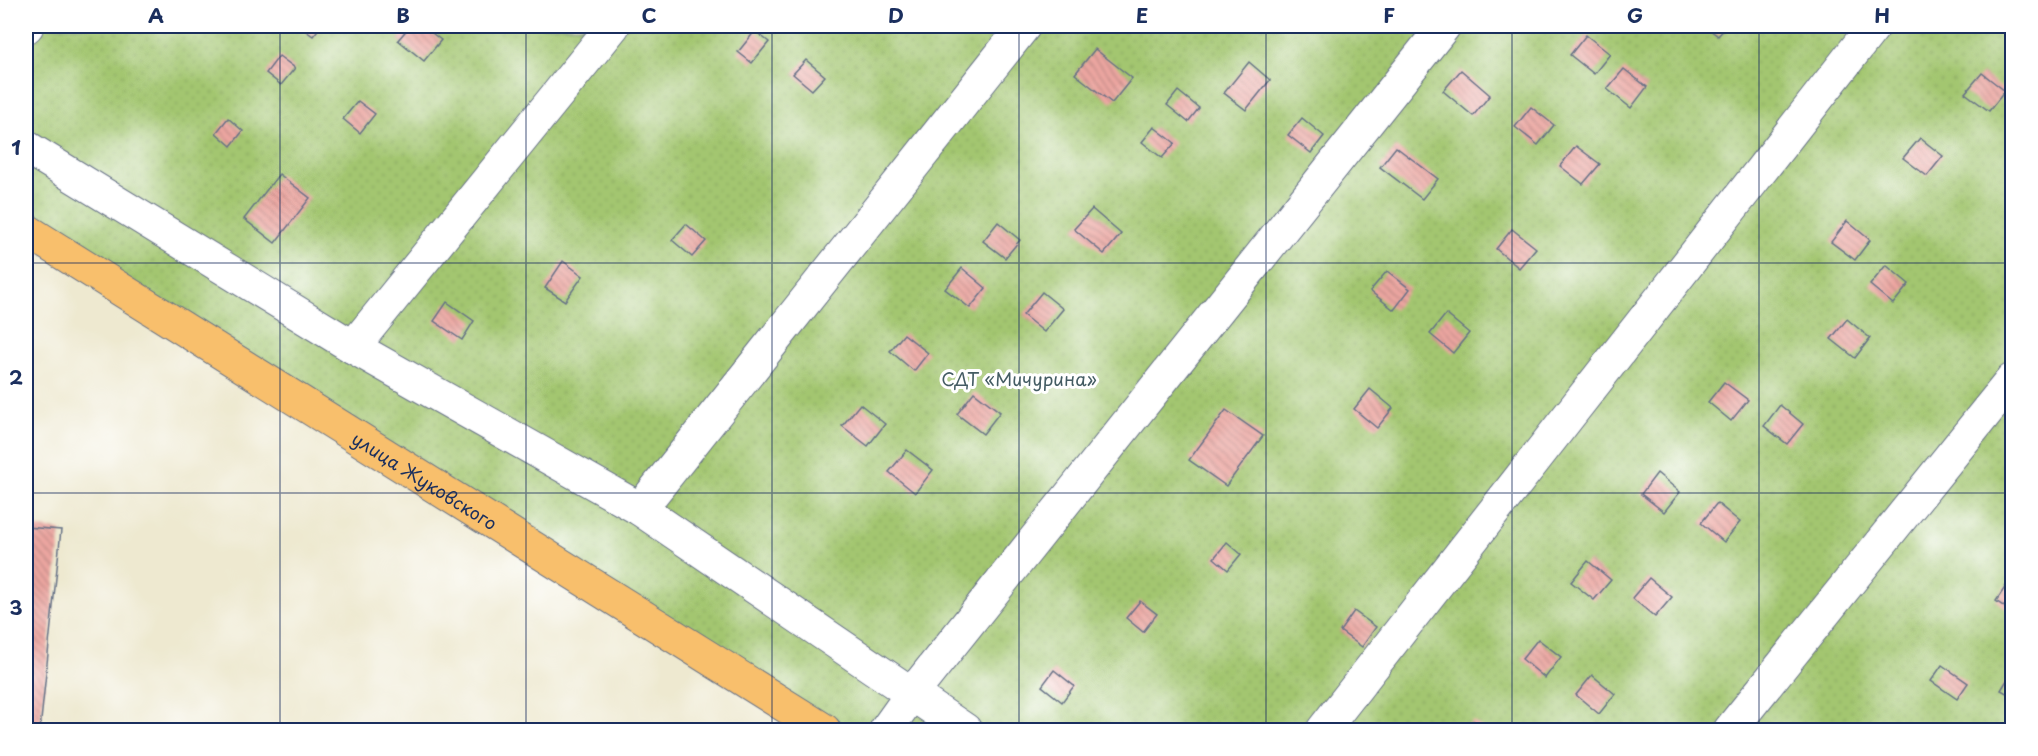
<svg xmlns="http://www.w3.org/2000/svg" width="2038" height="756" viewBox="0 0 2038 756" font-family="'Playpen Sans',sans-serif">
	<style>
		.garden { fill: url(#garden-dots); stroke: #5f7a67; stroke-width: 1.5 }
		.building { fill: url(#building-back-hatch) }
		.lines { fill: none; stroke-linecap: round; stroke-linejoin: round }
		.minor-casing { stroke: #657086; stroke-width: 35 }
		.major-casing { stroke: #657086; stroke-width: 35 }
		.minor { stroke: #fff; stroke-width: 33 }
		.major { stroke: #f8bf6c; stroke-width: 33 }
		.grid { fill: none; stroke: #1b2f5e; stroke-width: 1.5; stroke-opacity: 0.55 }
		.labels { text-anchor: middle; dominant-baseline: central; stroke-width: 6; stroke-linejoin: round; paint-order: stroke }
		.park-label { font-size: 18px; fill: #445c63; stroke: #fff }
		.street-label { font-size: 18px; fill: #1b2f5e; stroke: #fff }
		.neatline { fill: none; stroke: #1b2f5e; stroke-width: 2 }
		.grid-label { font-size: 20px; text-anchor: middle; font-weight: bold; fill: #1b2f5e }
	</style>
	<defs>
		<pattern id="garden-dots" width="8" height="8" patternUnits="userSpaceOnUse" patternTransform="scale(1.5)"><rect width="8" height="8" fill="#a3c670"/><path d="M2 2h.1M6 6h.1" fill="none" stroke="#8caa63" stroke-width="1.8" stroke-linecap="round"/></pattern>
		<pattern id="building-back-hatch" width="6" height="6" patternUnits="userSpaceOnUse" patternTransform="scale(1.5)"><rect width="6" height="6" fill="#eca6a0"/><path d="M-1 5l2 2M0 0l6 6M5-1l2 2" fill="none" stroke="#be8886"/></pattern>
	</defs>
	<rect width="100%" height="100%" fill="#fff"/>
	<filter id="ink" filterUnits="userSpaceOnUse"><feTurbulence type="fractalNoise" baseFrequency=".0167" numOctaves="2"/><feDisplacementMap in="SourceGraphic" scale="12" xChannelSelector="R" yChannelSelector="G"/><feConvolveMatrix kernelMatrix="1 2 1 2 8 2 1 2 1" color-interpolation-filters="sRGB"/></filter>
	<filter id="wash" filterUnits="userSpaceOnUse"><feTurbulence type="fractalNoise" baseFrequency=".008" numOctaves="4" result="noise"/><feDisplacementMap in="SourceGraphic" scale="24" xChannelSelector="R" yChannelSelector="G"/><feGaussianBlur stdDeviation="1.35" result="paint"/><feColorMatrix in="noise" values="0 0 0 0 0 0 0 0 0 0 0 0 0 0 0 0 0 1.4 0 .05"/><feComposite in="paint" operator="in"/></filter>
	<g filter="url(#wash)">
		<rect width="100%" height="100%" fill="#eee9d0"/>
		<polygon class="garden" points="26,26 2012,26 2012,730 837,730 26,237"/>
		<g id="blocks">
			<g class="building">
				<polygon points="299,26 321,26 313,36"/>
				<polygon points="410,26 423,26 441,40 424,61 398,40"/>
				<polygon points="1705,26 1727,26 1718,36"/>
				<polygon points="755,31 769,42 752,63 738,52"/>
				<polygon points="1586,35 1610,54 1594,74 1570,55"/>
				<polygon points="1095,49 1132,78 1112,103 1075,74"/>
				<polygon points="279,56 295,68 281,85 266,73"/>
				<polygon points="806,60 825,76 812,90 793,74"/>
				<polygon points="1249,62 1270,80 1246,110 1224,93"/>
				<polygon points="1624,69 1647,87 1631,108 1607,89"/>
				<polygon points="1461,70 1490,95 1473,116 1443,91"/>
				<polygon points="1982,73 2005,91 1989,111 1965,93"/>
				<polygon points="1178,91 1199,108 1188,122 1167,105"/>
				<polygon points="358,101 375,114 360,133 343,119"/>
				<polygon points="1531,107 1554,125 1538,145 1515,127"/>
				<polygon points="228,118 243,131 231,146 216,133"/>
				<polygon points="1302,118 1324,136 1311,153 1288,135"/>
				<polygon points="1154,127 1175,143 1162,158 1142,142"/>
				<polygon points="1920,138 1943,156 1927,176 1903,158"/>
				<polygon points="1576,146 1600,164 1583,184 1560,166"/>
				<polygon points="1396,147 1438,179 1422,199 1380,167"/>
				<polygon points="279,174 310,198 275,243 244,219"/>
				<polygon points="1092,209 1121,234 1104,254 1074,229"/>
				<polygon points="1847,221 1870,240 1855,260 1831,242"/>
				<polygon points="998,222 1020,240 1005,258 983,241"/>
				<polygon points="686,224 706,241 692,257 672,240"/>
				<polygon points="1512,229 1536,248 1519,268 1496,249"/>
				<polygon points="563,261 583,276 565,301 545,288"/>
				<polygon points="1886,265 1909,284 1893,304 1870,285"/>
				<polygon points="962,268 986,288 970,308 945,289"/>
				<polygon points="1387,271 1410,289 1394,310 1370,291"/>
				<polygon points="1042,292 1063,309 1044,332 1023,315"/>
				<polygon points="447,302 474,321 462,340 434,321"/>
				<polygon points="1446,314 1469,333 1453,353 1430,334"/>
				<polygon points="1847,319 1870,338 1855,358 1831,339"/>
				<polygon points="904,334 928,353 914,371 890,351"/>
				<polygon points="1724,382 1748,400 1731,421 1708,402"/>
				<polygon points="1370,389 1393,408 1377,428 1354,409"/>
				<polygon points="974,392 1000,412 983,434 957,414"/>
				<polygon points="860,404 885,424 868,446 842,426"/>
				<polygon points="1780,405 1803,424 1787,444 1764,426"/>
				<polygon points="1226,410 1263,436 1226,486 1189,460"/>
				<polygon points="907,450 933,470 915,493 889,472"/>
				<polygon points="1657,473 1680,492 1664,512 1641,494"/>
				<polygon points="1717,503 1740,522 1724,542 1701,523"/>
				<polygon points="26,527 61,530 40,730 26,730"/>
				<polygon points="1227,542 1241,554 1228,570 1214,558"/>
				<polygon points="1588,561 1611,580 1594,600 1571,582"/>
				<polygon points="1649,578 1672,597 1655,617 1632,598"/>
				<polygon points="2006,586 2012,590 2012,612 1996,601"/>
				<polygon points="1140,601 1157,614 1143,632 1126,618"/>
				<polygon points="1354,611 1376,627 1362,647 1340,631"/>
				<polygon points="1538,639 1561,657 1545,678 1522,659"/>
				<polygon points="1942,665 1968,683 1957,699 1931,681"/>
				<polygon points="1054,670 1074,686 1062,702 1042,686"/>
				<polygon points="2012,672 2012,696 2001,690"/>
				<polygon points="1592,675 1615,694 1599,714 1576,695"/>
				<polygon points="1473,721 1485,730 1465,730"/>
			</g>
		</g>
	</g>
	<g filter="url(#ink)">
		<use href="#blocks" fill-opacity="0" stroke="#657086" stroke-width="1.5"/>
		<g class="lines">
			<defs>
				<g id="minor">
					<polyline points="26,27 27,26"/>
					<polyline points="26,147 353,347 640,509 965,730"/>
					<polyline points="353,347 613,26"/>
					<polyline points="640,509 1024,26"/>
					<polyline points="886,730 911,695 1444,26"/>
					<polyline points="1323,730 1874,26"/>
					<polyline points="1730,730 2012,380"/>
				</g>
				<g id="major">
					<path id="s1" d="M 26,230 L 824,730"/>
				</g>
			</defs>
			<use href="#minor" class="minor-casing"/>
			<use href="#major" class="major-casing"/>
			<use href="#minor" class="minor"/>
			<use href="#major" class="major"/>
		</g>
	</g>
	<path class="grid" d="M 280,26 L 280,730M 526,26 L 526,730M 772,26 L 772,730M 1019,26 L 1019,730M 1266,26 L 1266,730M 1512,26 L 1512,730M 1759,26 L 1759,730M 26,263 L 2012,263M 26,493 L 2012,493"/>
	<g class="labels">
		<g class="park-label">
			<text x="1019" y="378">СДТ «Мичурина»</text>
		</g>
		<g class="street-label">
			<text stroke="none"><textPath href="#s1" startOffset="471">улица Жуковского</textPath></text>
		</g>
	</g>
	<rect width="2038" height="756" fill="none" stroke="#fff" stroke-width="66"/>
	<rect x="33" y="33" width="1972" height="690" class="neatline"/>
	<g class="grid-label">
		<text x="156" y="23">A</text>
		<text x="403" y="23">B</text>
		<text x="649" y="23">C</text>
		<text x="896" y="23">D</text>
		<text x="1142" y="23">E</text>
		<text x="1389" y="23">F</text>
		<text x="1635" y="23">G</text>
		<text x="1882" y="23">H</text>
		<text x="16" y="155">1</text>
		<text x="16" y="385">2</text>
		<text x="16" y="615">3</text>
	</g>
</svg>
